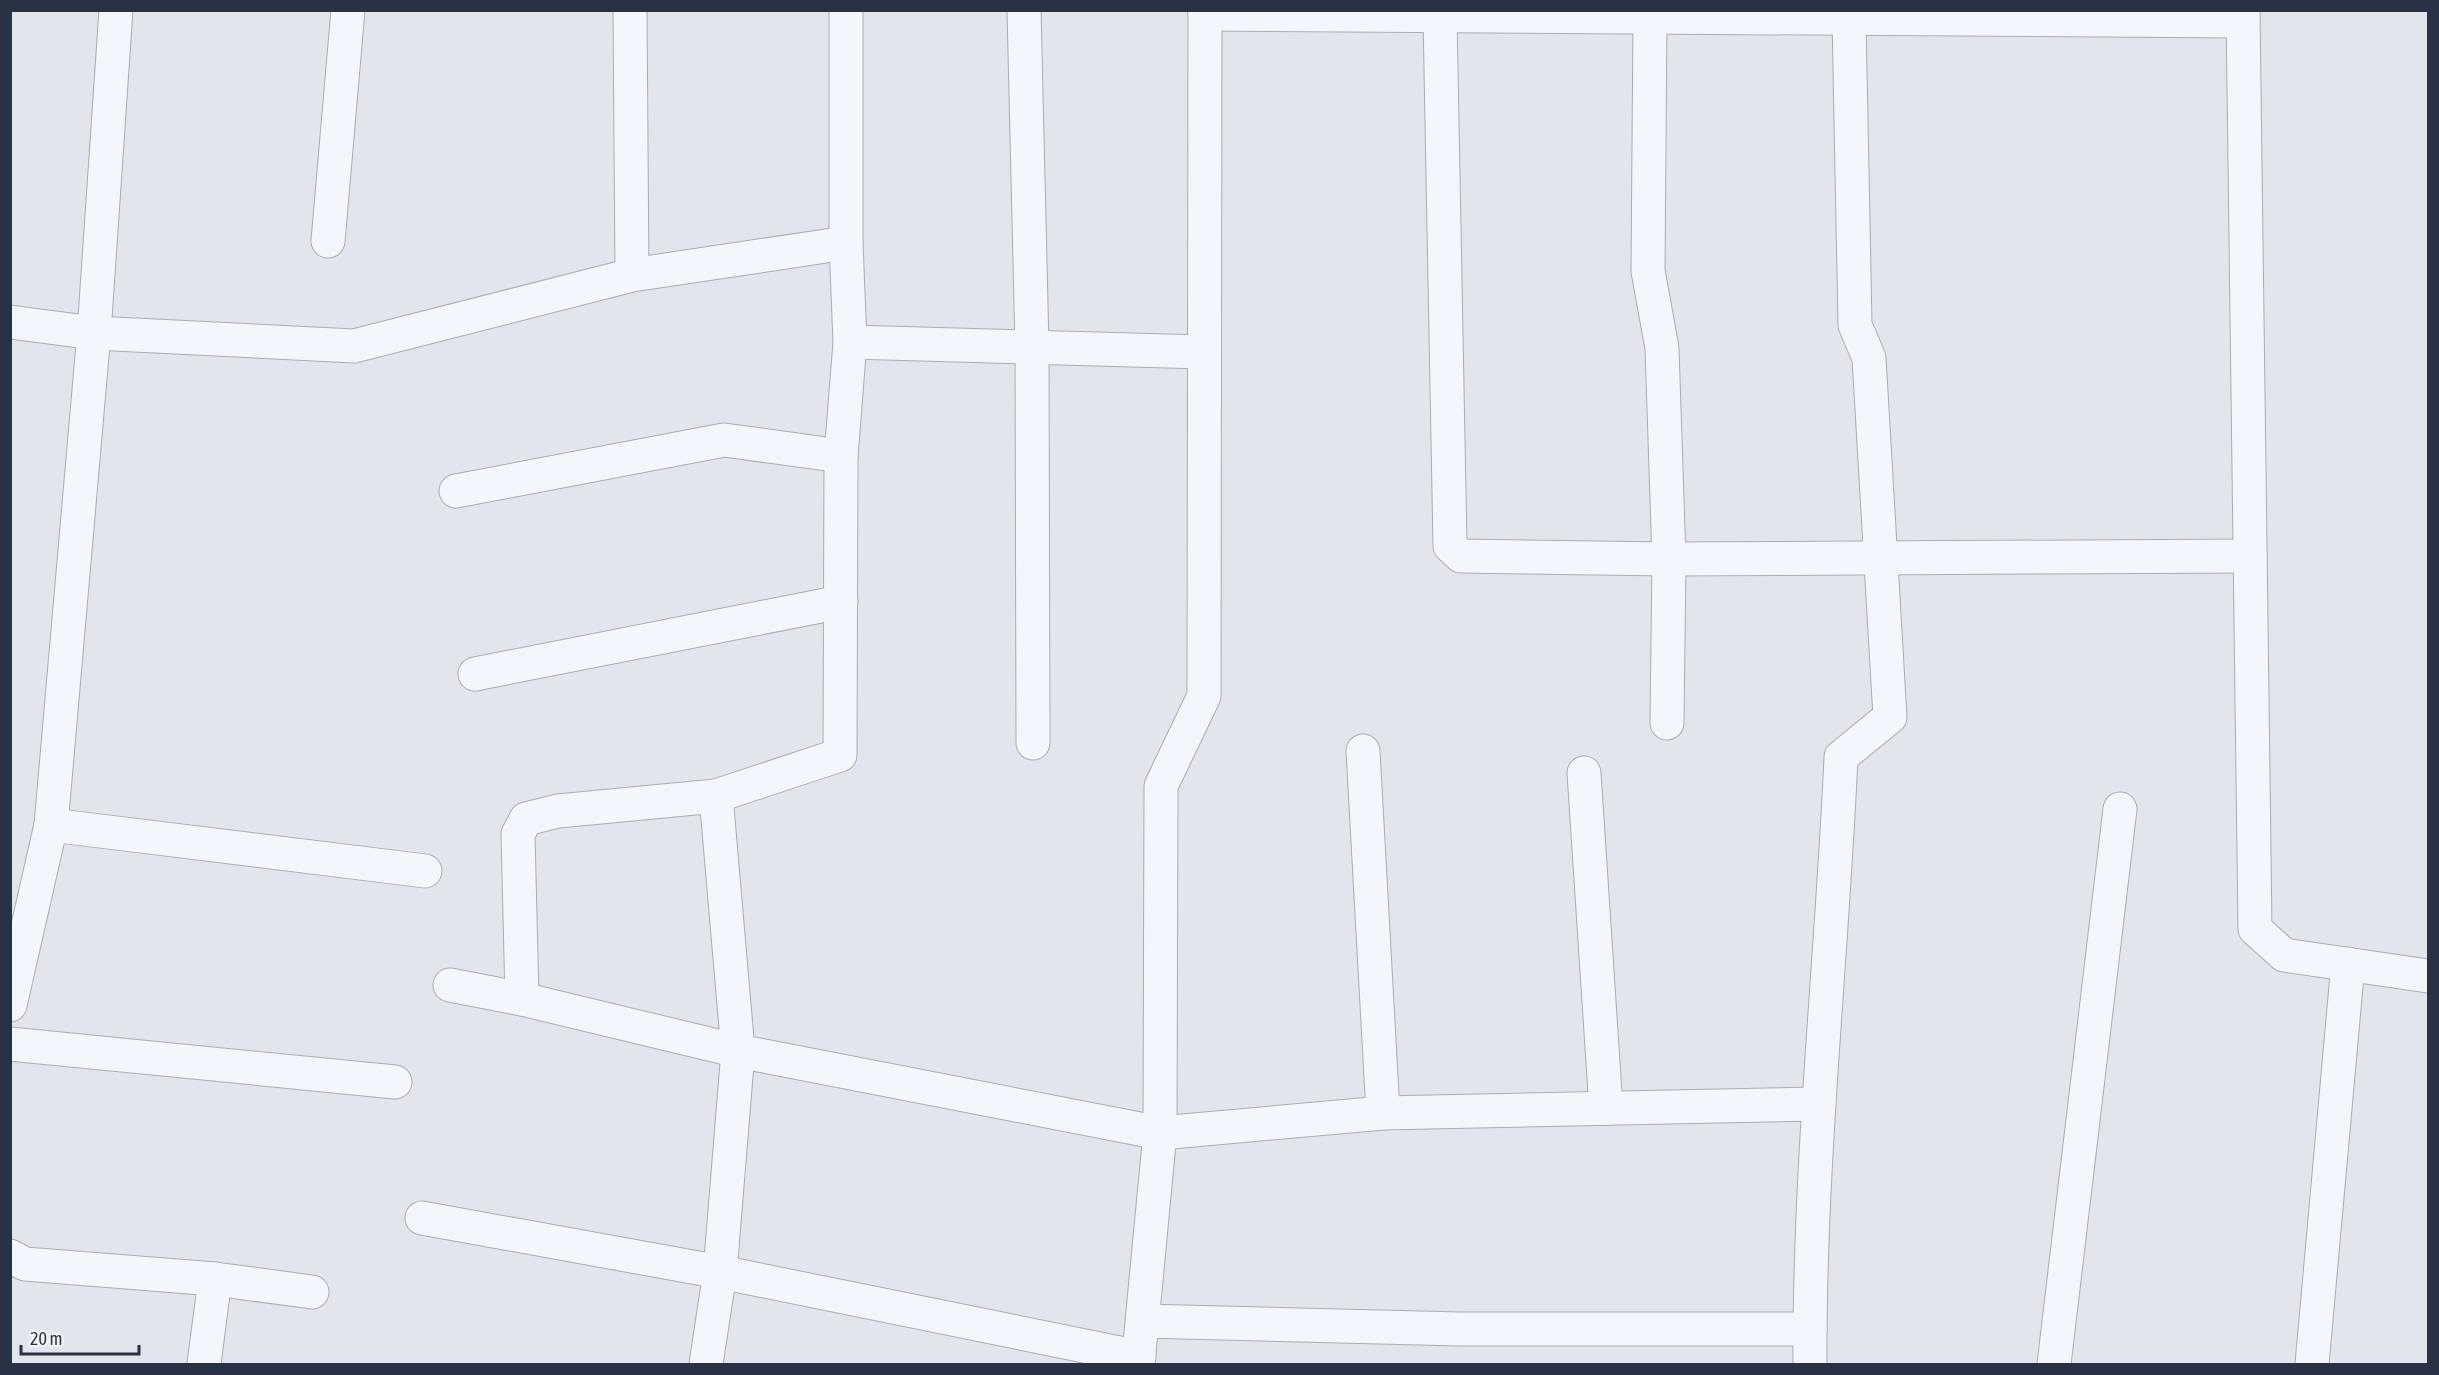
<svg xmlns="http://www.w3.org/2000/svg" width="2439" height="1375" viewBox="0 0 2439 1375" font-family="'Asap Condensed',sans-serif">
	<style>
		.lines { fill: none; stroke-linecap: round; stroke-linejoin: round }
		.street-casing { stroke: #a7acb6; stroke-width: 35 }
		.street { stroke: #f5f6f9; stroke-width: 33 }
	</style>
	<rect width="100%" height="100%" fill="#e2e5eb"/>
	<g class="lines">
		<defs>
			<g id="street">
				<polyline points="630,10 632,275"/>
				<polyline points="1024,10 1032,346 1033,743"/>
				<polyline points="2243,10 2255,929 2284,955 2428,976"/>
				<polyline points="1205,14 2242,21"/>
				<polyline points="1440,16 1450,546 1461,556 1669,559 2250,556"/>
				<polyline points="1650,17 1648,271 1662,348 1669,559 1667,723"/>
				<polyline points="328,241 348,10"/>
				<polyline points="10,322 94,333 354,346 632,275 846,243"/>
				<polyline points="850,342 1203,352"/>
				<polyline points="456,491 724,440 841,456"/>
				<polyline points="475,674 841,602"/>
				<polyline points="1363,751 1383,1113"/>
				<polyline points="1584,773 1606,1108"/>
				<polyline points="51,825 94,333 116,10"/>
				<polyline points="450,985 522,999 738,1051 1160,1133 1383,1113 1819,1104"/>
				<polyline points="522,999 518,834 526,819 558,811 716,796"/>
				<polyline points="10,1005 51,825 425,871"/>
				<polyline points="10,1044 395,1082"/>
				<polyline points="422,1218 720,1272 1139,1357"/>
				<polyline points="10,1256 25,1264 215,1279 204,1364"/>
				<polyline points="215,1279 312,1292"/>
				<polyline points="1143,1321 1460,1329 1810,1329"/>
				<polyline points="706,1364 720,1272 738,1051 716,796 840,755 841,456 850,342 846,243 846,10"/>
				<polyline points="1138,1364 1160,1133 1161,786 1204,696 1205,10"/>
				<path d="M 1810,1364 C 1809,1162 1832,959 1841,757 L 1890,717 L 1869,358 L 1855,325 L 1849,18"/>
				<polyline points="2054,1364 2120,809"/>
				<polyline points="2312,1364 2348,964"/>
			</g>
		</defs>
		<use href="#street" class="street-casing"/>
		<use href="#street" class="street"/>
	</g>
	<rect width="2439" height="1375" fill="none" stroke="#293244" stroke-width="24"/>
	<path d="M21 1345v9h118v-9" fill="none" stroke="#293244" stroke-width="3"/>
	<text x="30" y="1345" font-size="18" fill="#293244" stroke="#f1f4f8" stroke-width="4.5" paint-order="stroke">20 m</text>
</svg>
